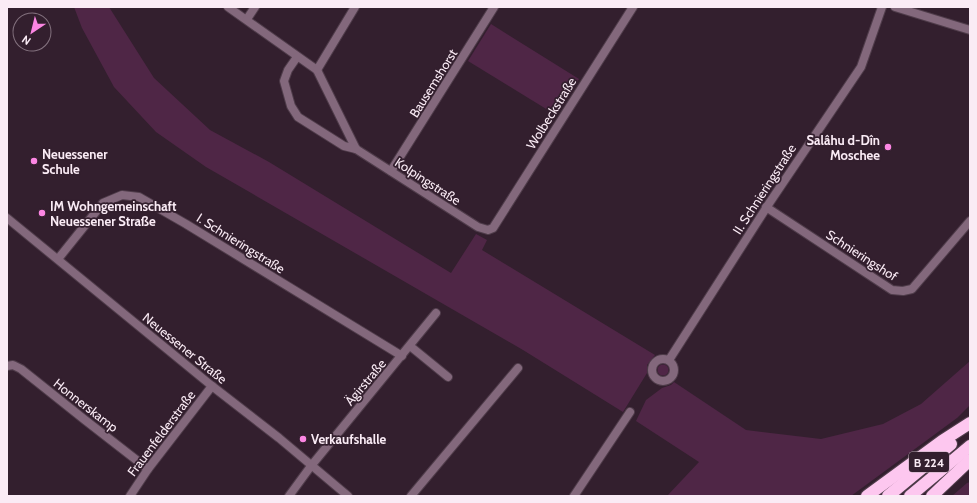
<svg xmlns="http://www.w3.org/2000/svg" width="977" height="503" viewBox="0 0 977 503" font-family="Cabin,sans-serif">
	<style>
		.green { fill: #4f2646 }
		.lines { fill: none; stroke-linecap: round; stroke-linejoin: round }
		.street-casing { stroke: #4f3c4a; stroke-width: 10 }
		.highway-casing { stroke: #4f3c4a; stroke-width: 14 }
		.street { stroke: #83687c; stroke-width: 8 }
		.highway { stroke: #fdc7ef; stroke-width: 12 }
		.poi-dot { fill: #fc86e3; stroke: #331f2e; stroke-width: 1.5 }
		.labels { text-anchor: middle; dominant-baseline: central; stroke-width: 3.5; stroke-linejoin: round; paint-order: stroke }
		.shield { fill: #331f2e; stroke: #beaeb9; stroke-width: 1 }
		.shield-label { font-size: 12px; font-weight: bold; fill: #faebf5 }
		.street-label { font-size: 13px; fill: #faebf5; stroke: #331f2e }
		.poi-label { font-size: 13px; font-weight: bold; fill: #faebf5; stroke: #331f2e; text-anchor: start }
	</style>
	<rect width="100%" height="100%" fill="#331f2e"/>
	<g class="green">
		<polygon points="74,7 109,7 154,78 210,130 269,162 451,273 476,234 487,240 482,250 655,355 647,365 647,373 623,412 523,350 206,167 156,132 114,87 82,28"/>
		<polygon points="491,24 579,79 556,115 468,61"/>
		<polygon points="970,361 970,405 957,418 851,496 667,496 699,462 636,421 646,400 662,388 671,385 674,382 746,430 821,439 883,424 921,404"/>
		<circle cx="663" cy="370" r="5.5"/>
		<polygon points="970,482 970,496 952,496 967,483"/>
	</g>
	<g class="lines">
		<defs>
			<g id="street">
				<polyline points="228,7 317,70 356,149 478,227 488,230 493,228 633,7"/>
				<polyline points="895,7 970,30"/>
				<polyline points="247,19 255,7"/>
				<polyline points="297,57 288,70 284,81 291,106 298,117 344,146 356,149"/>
				<polyline points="317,70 355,7"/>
				<polyline points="391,171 494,7"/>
				<polyline points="766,207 892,290 903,291 912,289 970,221"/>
				<polyline points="7,218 212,386 279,438 348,496"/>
				<polyline points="58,259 103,203 122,195 139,197 186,224 402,356"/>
				<polyline points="410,346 448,377"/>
				<circle cx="663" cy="370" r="11"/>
				<polyline points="669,360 770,202 861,67 882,7"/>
				<polyline points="7,366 13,365 21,369 85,420 148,469"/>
				<polyline points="130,496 148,469 212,386"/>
				<polyline points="289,496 311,466 436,313"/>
				<polyline points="411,496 518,368"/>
				<polyline points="574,496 630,412"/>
			</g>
			<g id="highway">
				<polyline points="867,496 942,441 970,423"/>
				<polyline points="888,496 951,444"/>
				<polyline points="910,496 970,446"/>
				<polyline points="932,496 970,460"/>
			</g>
		</defs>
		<use href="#street" class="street-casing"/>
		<use href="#highway" class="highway-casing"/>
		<use href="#street" class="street"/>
		<use href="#highway" class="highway"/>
	</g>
	<g class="poi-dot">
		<circle cx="888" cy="147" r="4"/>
		<circle cx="34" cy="161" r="4"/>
		<circle cx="42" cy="213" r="4"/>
		<circle cx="303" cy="439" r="4"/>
	</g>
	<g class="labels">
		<rect class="shield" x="909" y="452" width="40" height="20" rx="3"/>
		<g class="shield-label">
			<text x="929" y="462">B 224</text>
		</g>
		<g class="street-label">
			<text transform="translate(433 83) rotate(-58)">Bausemshorst</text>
			<text transform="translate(551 113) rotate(-58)">Wolbeckstraße</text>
			<text transform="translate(428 181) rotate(33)">Kolpingstraße</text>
			<text transform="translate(764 189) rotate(-57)">II. Schnieringstraße</text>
			<text transform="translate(241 243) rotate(32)">I. Schnieringstraße</text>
			<text transform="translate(862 255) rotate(33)">Schnieringshof</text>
			<text transform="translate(185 348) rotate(39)">Neuessener Straße</text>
			<text transform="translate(365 382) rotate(-50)">Ägirstraße</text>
			<text transform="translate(86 405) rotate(38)">Honnerskamp</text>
			<text transform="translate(161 433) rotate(-53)">Frauenfelderstraße</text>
		</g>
		<g class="poi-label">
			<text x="880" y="140" text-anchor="end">Salâhu d-Dîn<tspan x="880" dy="15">Moschee</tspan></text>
			<text x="42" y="154">Neuessener<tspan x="42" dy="15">Schule</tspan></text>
			<text x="50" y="206">IM Wohngemeinschaft<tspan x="50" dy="15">Neuessener Straße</tspan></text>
			<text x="311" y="439">Verkaufshalle</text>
		</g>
	</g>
	<rect width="977" height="503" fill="none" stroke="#faebf5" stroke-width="16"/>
	<g transform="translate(32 32) rotate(215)"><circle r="19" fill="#331f2e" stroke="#83717e"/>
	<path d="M0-3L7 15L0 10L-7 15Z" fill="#fc86e3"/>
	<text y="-6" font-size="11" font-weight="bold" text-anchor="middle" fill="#faebf5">N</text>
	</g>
</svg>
